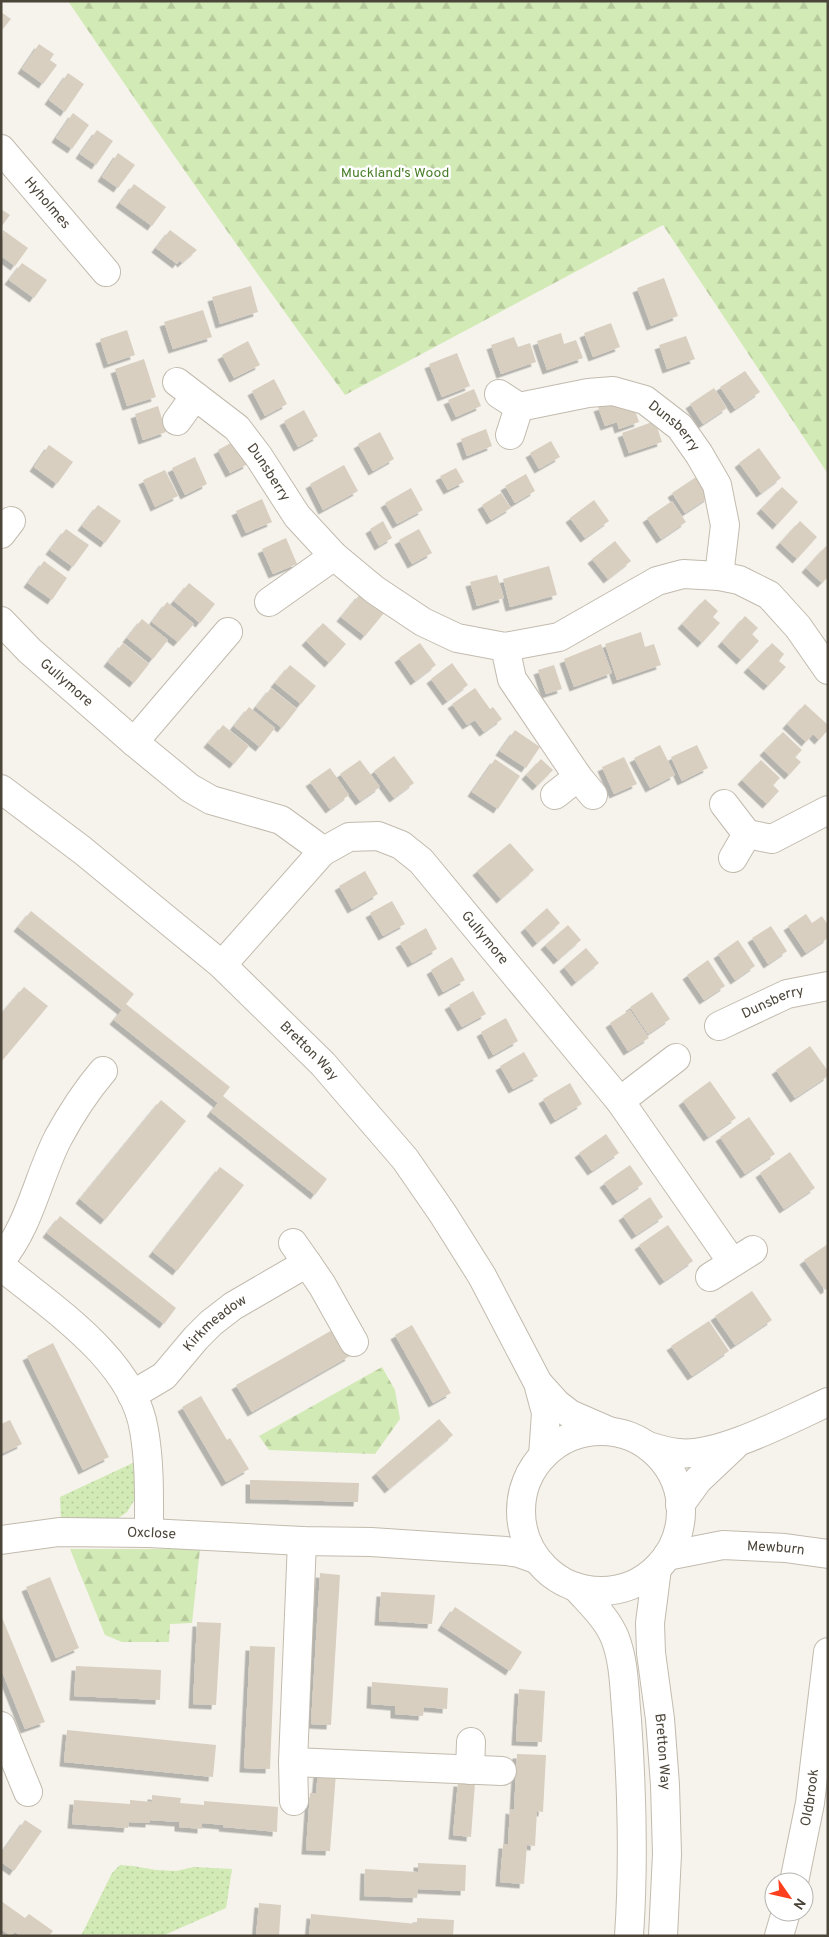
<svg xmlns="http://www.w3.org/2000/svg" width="829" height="1937" viewBox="0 0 829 1937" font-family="Overpass,sans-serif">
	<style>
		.grass { fill: url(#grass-dots) }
		.forest { fill: url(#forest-firs) }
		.building { fill: #d8cfc1; filter: url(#shadow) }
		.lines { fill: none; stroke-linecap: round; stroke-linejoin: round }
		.minor-casing { stroke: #c2bbae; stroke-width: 30 }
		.minor { stroke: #fff; stroke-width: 28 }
		.labels { text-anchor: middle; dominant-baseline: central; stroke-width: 5; stroke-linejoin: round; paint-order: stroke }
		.park-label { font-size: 14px; fill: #4a7f2a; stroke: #fff }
		.street-label { font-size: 14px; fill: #4b4439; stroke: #fff }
	</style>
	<defs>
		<pattern id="grass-dots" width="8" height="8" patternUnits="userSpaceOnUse" patternTransform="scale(1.25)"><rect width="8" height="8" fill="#d2eab5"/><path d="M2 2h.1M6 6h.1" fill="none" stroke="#b6ca9c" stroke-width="1.8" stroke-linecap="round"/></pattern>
		<pattern id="forest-firs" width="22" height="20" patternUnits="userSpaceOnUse" patternTransform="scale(1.25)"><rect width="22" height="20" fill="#d2eab5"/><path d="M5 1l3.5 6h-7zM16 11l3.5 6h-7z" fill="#b6ca9c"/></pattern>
		<filter id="shadow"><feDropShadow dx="-4.5" dy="4.5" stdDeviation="0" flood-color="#0004"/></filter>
	</defs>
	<rect width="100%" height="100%" fill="#f6f3ec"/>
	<g class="grass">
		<polygon points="137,1461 135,1499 127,1512 117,1519 61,1520 60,1497"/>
		<polygon points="120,1865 133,1866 156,1870 176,1871 194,1867 232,1869 226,1908 162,1936 81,1936 112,1873"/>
	</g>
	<g class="forest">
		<path d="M 68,1 L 828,1 L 828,474 L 663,225 L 345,395 C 250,265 158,134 68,1 Z"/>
		<polygon points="382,1367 395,1390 400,1419 375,1454 269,1450 259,1436"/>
		<polygon points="70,1549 200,1549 192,1623 170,1624 169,1642 122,1642 105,1635"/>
	</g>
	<g class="building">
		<polygon points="1,12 11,19 1,31"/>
		<polygon points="39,44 54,54 50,60 57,65 43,84 22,69"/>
		<polygon points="68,73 84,84 65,112 49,100"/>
		<polygon points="73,113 89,125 72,149 56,138"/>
		<polygon points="97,130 113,141 96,165 80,154"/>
		<polygon points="118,153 135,165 118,188 102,177"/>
		<polygon points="134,184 166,207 152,226 120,203"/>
		<polygon points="1,209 10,215 1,227"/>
		<polygon points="3,230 28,248 15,266 1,256"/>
		<polygon points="170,230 197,250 182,263 180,260 177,264 156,248"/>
		<polygon points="22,263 47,280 34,298 9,280"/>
		<polygon points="664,278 678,316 651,326 637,288"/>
		<polygon points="251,286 258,312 220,324 212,297"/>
		<polygon points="203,310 212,337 173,349 164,322"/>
		<polygon points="611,323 620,347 593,357 584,333"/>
		<polygon points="127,330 135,355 108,364 100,339"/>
		<polygon points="561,333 564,344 576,340 583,358 547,370 537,341"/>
		<polygon points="686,336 695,359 667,369 659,345"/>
		<polygon points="514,337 518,347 530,343 536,362 501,374 491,345"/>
		<polygon points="248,341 260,365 234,378 222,355"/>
		<polygon points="457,353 470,386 442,397 429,364"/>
		<polygon points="144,359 156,397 127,406 115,369"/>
		<polygon points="745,371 760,392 735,409 720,387"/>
		<polygon points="274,379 287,404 265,416 252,391"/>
		<polygon points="714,388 727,408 703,424 690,404"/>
		<polygon points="474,389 481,406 456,417 448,400"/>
		<polygon points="622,399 626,410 634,407 639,422 619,429 617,422 605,426 598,407"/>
		<polygon points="158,406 166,432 143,440 135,414"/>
		<polygon points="304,410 318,436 298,447 284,421"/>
		<polygon points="655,421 662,442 629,453 622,433"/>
		<polygon points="486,429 492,446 467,456 461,439"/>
		<polygon points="380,432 394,459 373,471 358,444"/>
		<polygon points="236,440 248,464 230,473 218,450"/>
		<polygon points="551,441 560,457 539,469 530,453"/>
		<polygon points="49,445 73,462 57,484 34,467"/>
		<polygon points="759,448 781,478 761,493 739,463"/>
		<polygon points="195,457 207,484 185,495 172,468"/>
		<polygon points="344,465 358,491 323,510 310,484"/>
		<polygon points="456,468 464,482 448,490 440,476"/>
		<polygon points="165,470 178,496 155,507 143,480"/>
		<polygon points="526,474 535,491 515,503 505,486"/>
		<polygon points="696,477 709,497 685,513 672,493"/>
		<polygon points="782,487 798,502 777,525 761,509"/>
		<polygon points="411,488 423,510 397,524 385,503"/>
		<polygon points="501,493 511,508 491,520 482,505"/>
		<polygon points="262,499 272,522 246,533 236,511"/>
		<polygon points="594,500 609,521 585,538 570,518"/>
		<polygon points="672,501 686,522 661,539 647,518"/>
		<polygon points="98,505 121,521 105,543 82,526"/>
		<polygon points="383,521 392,538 379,546 370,529"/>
		<polygon points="800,521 817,537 797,559 780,543"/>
		<polygon points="66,529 89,545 73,567 50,550"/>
		<polygon points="419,529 432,553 412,564 399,540"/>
		<polygon points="286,538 297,564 273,574 262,549"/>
		<polygon points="615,541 631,561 608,579 592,559"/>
		<polygon points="826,546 828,548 828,577 822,583 806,568"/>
		<polygon points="44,561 67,578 52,600 28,583"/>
		<polygon points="549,566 557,595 510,607 503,579"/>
		<polygon points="497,575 504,598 477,606 470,582"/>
		<polygon points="189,583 215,604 200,623 174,601"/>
		<polygon points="360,594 384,613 365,636 341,617"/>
		<polygon points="705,599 718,611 713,617 720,623 702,643 682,624"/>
		<polygon points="167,602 194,624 178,642 152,622"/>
		<polygon points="745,616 758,628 752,634 759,641 741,660 722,642"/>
		<polygon points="142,619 168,640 153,659 127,638"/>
		<polygon points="323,623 346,644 329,663 306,641"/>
		<polygon points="641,632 645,647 654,644 661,665 617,680 605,644"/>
		<polygon points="123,643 149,664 134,683 108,662"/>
		<polygon points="420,643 436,665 415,681 399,658"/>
		<polygon points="772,643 784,654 779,661 786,667 768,686 748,668"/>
		<polygon points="601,644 612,673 574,687 564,659"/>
		<polygon points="452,663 468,685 447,701 431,679"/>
		<polygon points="290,665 316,686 301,704 275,683"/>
		<polygon points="554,665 562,689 546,694 538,670"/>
		<polygon points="271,688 297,709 282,728 256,707"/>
		<polygon points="475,688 490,709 493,707 502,719 484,732 475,720 467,725 452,704"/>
		<polygon points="805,704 828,725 828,730 819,740 813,734 806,742 787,724"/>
		<polygon points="249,707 275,728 260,747 234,726"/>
		<polygon points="223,725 249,746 234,764 208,743"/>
		<polygon points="515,730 540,747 526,768 500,751"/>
		<polygon points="783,732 802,750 795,757 801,762 789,775 764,751"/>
		<polygon points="660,745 675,775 650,788 634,758"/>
		<polygon points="697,745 708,768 682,781 671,757"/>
		<polygon points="394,756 414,783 394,798 374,771"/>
		<polygon points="624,757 637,784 614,794 602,767"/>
		<polygon points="495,759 520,776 498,809 472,792"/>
		<polygon points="541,759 553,770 537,786 526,775"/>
		<polygon points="360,760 380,787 360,801 340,774"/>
		<polygon points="761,760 780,778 773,785 779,791 767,804 742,780"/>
		<polygon points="330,768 349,795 330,809 310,782"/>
		<polygon points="510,843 534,870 501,899 477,871"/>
		<polygon points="365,871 378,894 352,909 339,886"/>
		<polygon points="392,901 405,924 383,936 370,913"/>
		<polygon points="547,908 560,923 537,943 525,928"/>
		<polygon points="31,911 134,994 126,1004 230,1087 223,1096 327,1179 315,1195 211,1112 218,1103 114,1020 122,1010 18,927"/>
		<polygon points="806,914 812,923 822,916 828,925 828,938 806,953 788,926"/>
		<polygon points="568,925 581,940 558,960 545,945"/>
		<polygon points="771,926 787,951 768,964 752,938"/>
		<polygon points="426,928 437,949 412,963 400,943"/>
		<polygon points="738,940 755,966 735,980 718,954"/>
		<polygon points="586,948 599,963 576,982 564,967"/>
		<polygon points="452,957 465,980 443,992 431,970"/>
		<polygon points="708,960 725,986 704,1000 687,975"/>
		<polygon points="24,987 48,1006 1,1062 1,1014"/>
		<polygon points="473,991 486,1014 462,1027 449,1005"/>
		<polygon points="652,992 670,1019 648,1034 630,1007"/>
		<polygon points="630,1010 649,1038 628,1051 610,1023"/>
		<polygon points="506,1018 518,1041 493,1055 481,1032"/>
		<polygon points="810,1046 828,1071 828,1076 795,1098 776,1070"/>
		<polygon points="524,1052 538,1076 513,1089 500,1066"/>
		<polygon points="710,1081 736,1118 708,1137 683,1101"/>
		<polygon points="570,1083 582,1104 555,1120 543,1099"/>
		<polygon points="161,1100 186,1121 105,1220 80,1199"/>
		<polygon points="749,1117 775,1154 745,1174 720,1137"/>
		<polygon points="606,1134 619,1153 592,1171 579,1153"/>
		<polygon points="790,1152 815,1188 784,1209 760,1173"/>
		<polygon points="630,1165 643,1184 617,1201 604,1183"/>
		<polygon points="220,1167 244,1185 177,1271 153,1252"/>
		<polygon points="650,1197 663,1217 636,1235 623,1216"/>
		<polygon points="60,1216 176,1308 164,1324 47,1233"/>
		<polygon points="668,1225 693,1261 664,1281 639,1245"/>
		<polygon points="828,1244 828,1288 825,1290 804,1260"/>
		<polygon points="752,1291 772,1320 735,1345 715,1316"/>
		<polygon points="709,1321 729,1351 692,1376 671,1346"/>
		<polygon points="412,1325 451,1393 433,1403 395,1335"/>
		<polygon points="334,1329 350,1356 252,1412 236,1385"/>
		<polygon points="53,1343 109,1457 83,1470 27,1356"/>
		<polygon points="201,1396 227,1440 230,1438 249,1469 226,1482 182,1407"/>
		<polygon points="439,1419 453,1435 389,1489 376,1473"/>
		<polygon points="10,1420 22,1444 1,1454 1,1424"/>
		<polygon points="250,1480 359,1483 358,1502 250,1499"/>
		<polygon points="320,1573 340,1575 331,1725 311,1724"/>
		<polygon points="50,1577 79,1648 56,1658 26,1587"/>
		<polygon points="381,1592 435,1595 432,1624 379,1621"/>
		<polygon points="455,1607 522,1652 510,1671 442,1626"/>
		<polygon points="1,1615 45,1722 25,1729 1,1669"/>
		<polygon points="197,1622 221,1623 216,1705 193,1704"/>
		<polygon points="250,1646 275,1647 270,1769 244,1768"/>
		<polygon points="76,1666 161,1670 160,1700 74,1696"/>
		<polygon points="372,1682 448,1688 447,1709 424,1707 423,1716 395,1714 395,1706 371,1704"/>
		<polygon points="519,1689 545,1691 542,1742 516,1741"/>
		<polygon points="67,1730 216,1745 213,1777 64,1762"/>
		<polygon points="517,1754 546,1755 543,1812 537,1811 535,1846 527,1845 524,1884 500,1882 503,1844 508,1844 510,1809 514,1810"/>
		<polygon points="318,1772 336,1773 330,1851 306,1850 310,1793 316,1793"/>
		<polygon points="458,1782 475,1783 471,1837 453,1835"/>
		<polygon points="152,1795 181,1798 180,1803 204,1805 204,1801 278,1807 277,1832 223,1827 224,1825 202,1823 202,1829 179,1827 179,1822 150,1820 150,1823 129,1822 128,1828 72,1824 74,1800 130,1804 130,1800 152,1802"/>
		<polygon points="25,1820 42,1831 14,1871 1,1862 1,1854"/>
		<polygon points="418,1863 466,1865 465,1891 418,1889 417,1898 364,1896 365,1869 418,1872"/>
		<polygon points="1,1901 25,1918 29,1914 53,1931 49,1936 21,1936 15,1932 11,1936 1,1929"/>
		<polygon points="259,1903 281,1905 279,1936 256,1936"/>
		<polygon points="311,1914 417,1924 417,1918 454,1920 453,1936 309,1936"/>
	</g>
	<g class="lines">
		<defs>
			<g id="minor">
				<path id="s1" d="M 1,149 L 106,272"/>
				<path id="s2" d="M 177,382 L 237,428 L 259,457 L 297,516 L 334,556 L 375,590 L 423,622 L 457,638 L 505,647 L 559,637 L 657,581 L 683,574 L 719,576 L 739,580 L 769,595 L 798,627 L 828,670"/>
				<polyline points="499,394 519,407 510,435"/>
				<path id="s3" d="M 519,407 L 588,393 L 613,391 L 645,400 L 680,427 L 699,454 L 717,485 L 725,525 L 719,576"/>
				<polyline points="177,421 195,396"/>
				<polyline points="1,534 11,521"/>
				<polyline points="269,602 334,556"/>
				<path id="s4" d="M 1,621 L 30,651 L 134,742 L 190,788 L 211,800 L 281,820 L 314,844 L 322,852"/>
				<polyline points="505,647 512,679 578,777 593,795"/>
				<polyline points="134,742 228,632"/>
				<path id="s5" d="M 1,789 L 82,850 L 222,965 L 323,1064 L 405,1159 L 443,1214 L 482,1276 L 538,1383 L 546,1413 L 543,1456"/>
				<polyline points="555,795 578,777"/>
				<polyline points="724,804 747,834 733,858"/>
				<polyline points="747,834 772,839 828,810"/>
				<path id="s6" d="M 222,965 L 322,852 L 349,837 L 378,836 L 401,845 L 421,861 L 620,1101 L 732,1262"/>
				<path id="s7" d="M 719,1026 L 787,994 L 828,986"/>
				<polyline points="620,1101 676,1058"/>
				<path d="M 1,1260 C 30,1225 38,1177 58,1138 C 71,1114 86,1091 103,1071"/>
				<polyline points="307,1263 322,1285 354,1342"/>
				<path d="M 1,1266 C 52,1308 133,1360 144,1430 C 150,1464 149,1499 149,1533"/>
				<polyline points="710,1277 753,1250"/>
				<polyline points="539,1384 557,1404 570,1414 609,1431"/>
				<path id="s8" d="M 132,1395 L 164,1376 L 196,1338 L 211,1323 L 233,1306 L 307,1263 L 293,1243"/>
				<circle cx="601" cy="1511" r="80"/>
				<path d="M 648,1446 C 658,1449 668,1452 678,1453 C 718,1458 790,1419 828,1402"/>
				<polyline points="680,1505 698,1480 734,1446"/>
				<path id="s9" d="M 1,1540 L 59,1532 L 149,1533 L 302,1541 L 371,1542 L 506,1551 L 519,1553 L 536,1559"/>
				<path id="s10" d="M 667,1556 L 723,1545 L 785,1548 L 828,1554"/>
				<path id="s11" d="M 657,1568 L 650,1623 L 651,1653 L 660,1719 L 665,1785 L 667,1854 L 663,1936"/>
				<path d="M 576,1587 C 590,1603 607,1618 615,1638 C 625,1664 624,1692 627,1720 C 632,1792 634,1864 629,1936"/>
				<polyline points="1,1726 28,1792"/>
				<polyline points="293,1762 502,1771"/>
				<polyline points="470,1770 471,1742"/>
				<polyline points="294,1801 293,1762 302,1541"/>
				<path id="s12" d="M 794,1882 L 810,1803 L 828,1652"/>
				<polyline points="779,1936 786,1912"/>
			</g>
		</defs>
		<use href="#minor" class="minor-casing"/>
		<use href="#minor" class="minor"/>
	</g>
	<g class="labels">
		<g class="park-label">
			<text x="395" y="173">Muckland's Wood</text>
		</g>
		<g class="street-label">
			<text stroke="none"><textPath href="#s1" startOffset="71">Hyholmes</textPath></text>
			<text stroke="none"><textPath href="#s3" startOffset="168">Dunsberry</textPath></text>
			<text stroke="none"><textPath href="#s2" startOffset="130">Dunsberry</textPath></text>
			<text stroke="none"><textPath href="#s4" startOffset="90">Gullymore</textPath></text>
			<text stroke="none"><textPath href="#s6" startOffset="361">Gullymore</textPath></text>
			<text stroke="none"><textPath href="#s7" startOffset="59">Dunsberry</textPath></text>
			<text stroke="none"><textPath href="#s5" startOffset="405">Bretton Way</textPath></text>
			<text stroke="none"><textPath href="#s8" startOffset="111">Kirkmeadow</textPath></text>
			<text stroke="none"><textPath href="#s9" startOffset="151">Oxclose</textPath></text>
			<text stroke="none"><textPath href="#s10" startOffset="110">Mewburn</textPath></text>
			<text stroke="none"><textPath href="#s11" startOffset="185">Bretton Way</textPath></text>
			<text stroke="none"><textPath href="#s12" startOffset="86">Oldbrook</textPath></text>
		</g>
	</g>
	<rect width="829" height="1937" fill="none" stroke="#4b4439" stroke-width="5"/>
	<g transform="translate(789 1897) rotate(124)"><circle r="24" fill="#ffffff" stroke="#b7b4b0"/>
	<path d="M0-4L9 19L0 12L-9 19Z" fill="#fc3f1d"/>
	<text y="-8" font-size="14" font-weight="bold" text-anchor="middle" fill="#4b4439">N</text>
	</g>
</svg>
